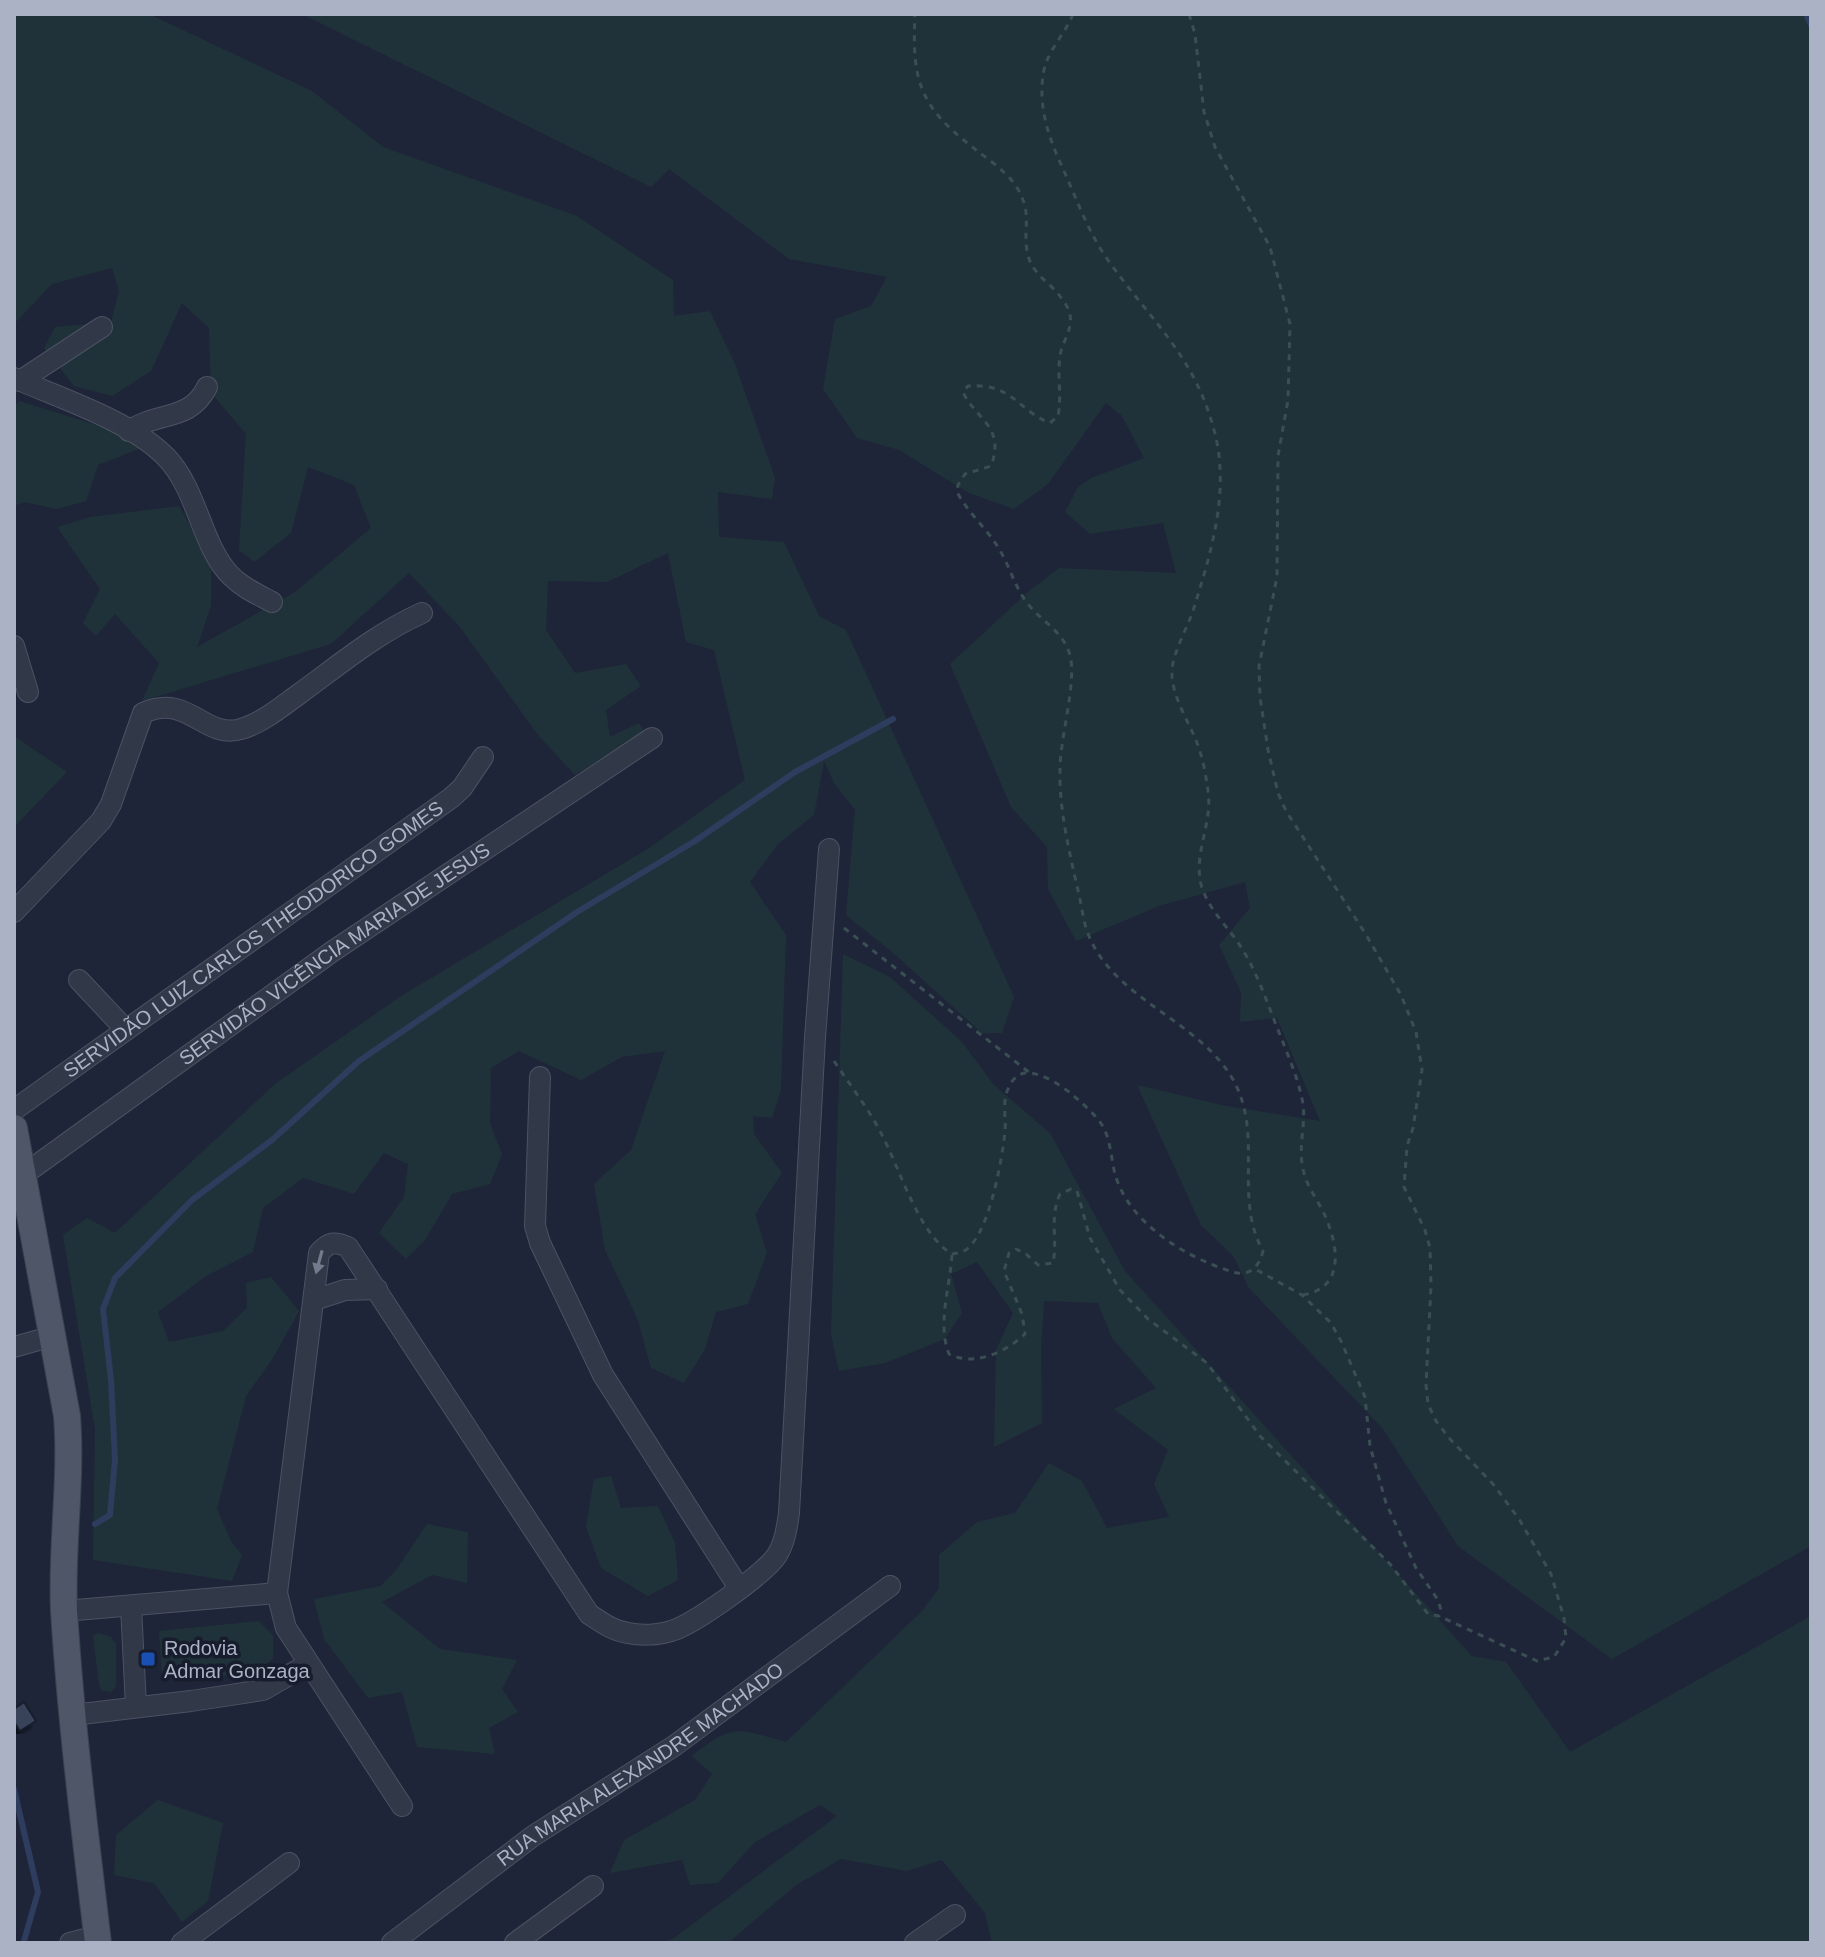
<svg xmlns="http://www.w3.org/2000/svg" width="1825" height="1957" viewBox="0 0 1825 1957" font-family="Arial,sans-serif">
	<style>
		.green { fill: #203239 }
		.lines { fill: none; stroke-linecap: round; stroke-linejoin: round }
		.stream { stroke: #2e3c5e; stroke-width: 6 }
		.building { fill: #394358; stroke: #191f2e; stroke-width: 2; filter: url(#shadow) }
		.minor-casing { stroke: #4c5263; stroke-width: 22 }
		.major-casing { stroke: #3b4151; stroke-width: 28 }
		.path { stroke: #3a4e53; stroke-width: 3; stroke-dasharray: 6 6; stroke-linecap: butt }
		.minor { stroke: #313848; stroke-width: 20 }
		.major { stroke: #4f5668; stroke-width: 26 }
		.oneway { fill: #747b8d }
		.transit-dot { fill: #1a4fb4; stroke: #171d2c; stroke-width: 3 }
		.labels { text-anchor: middle; dominant-baseline: central; stroke-width: 7; stroke-linejoin: round; paint-order: stroke }
		.street-label { font-size: 20px; fill: #abb2c5; stroke: #171d2c }
		.poi-label { font-size: 20px; fill: #abb2c5; stroke: #171d2c; text-anchor: start }
	</style>
	<defs>
		<filter id="shadow"><feDropShadow dx="-5.5" dy="5.5" stdDeviation="2" flood-color="#0009"/></filter>
	</defs>
	<rect width="100%" height="100%" fill="#1e2538"/>
	<g class="green">
		<polygon points="14,14 149,14 312,91 383,147 577,216 673,280 674,316 710,311 735,364 775,478 772,499 718,492 719,537 784,542 819,616 846,630 1014,997 1002,1033 982,1033 891,951 846,915 855,810 834,783 824,761 814,815 778,844 750,882 786,935 781,1090 772,1118 753,1116 754,1134 782,1173 755,1214 767,1253 748,1304 716,1312 705,1349 684,1383 651,1368 638,1320 605,1250 594,1184 631,1150 665,1051 622,1057 581,1080 519,1051 491,1068 490,1123 502,1154 490,1184 452,1194 425,1240 406,1259 379,1233 404,1197 408,1164 384,1153 354,1194 303,1178 263,1208 253,1252 206,1276 158,1312 169,1342 223,1331 247,1308 246,1283 271,1277 299,1311 273,1358 246,1396 217,1509 231,1541 242,1555 232,1581 93,1560 95,1429 63,1235 87,1218 115,1233 275,1084 401,996 646,850 745,780 714,650 686,642 668,553 607,582 548,581 546,630 575,673 626,664 641,686 606,710 610,737 639,723 645,733 575,775 538,735 459,626 409,573 331,644 142,701 159,663 115,614 96,636 83,623 100,589 57,527 90,517 179,506 211,561 211,606 197,647 295,592 371,528 354,485 308,467 291,533 254,562 239,550 246,434 211,393 209,328 182,303 151,371 112,396 74,386 44,348 55,327 111,322 119,291 112,268 52,284 15,323 14,328"/>
		<polygon points="302,14 1811,14 1811,1546 1612,1659 1458,1546 1383,1429 1249,1288 1234,1257 1201,1225 1137,1085 1226,1106 1320,1121 1277,1018 1240,1022 1241,992 1219,945 1250,908 1245,882 1159,906 1076,941 1048,889 1047,847 1011,807 950,664 1028,592 1059,568 1176,573 1163,523 1090,534 1065,512 1078,487 1091,478 1144,458 1122,416 1106,403 1048,484 1014,509 969,493 899,450 857,438 823,389 835,319 871,306 887,277 789,259 669,169 651,187"/>
		<polygon points="19,401 110,429 141,448 98,465 86,501 56,509 24,502 14,506 14,407"/>
		<polygon points="14,736 67,772 14,827"/>
		<path d="M 843,954 L 890,977 L 962,1042 L 994,1085 L 1050,1133 L 1125,1271 L 1472,1656 L 1506,1662 L 1570,1752 L 1811,1616 L 1811,1943 L 992,1943 L 985,1913 L 942,1860 L 907,1871 L 841,1859 L 796,1885 L 728,1943 L 662,1943 L 674,1938 L 837,1816 L 820,1805 L 755,1842 L 718,1883 L 690,1885 L 682,1860 L 610,1873 L 624,1840 L 695,1800 L 712,1774 L 692,1756 C 733,1723 738,1729 786,1742 L 922,1611 L 939,1588 L 939,1555 L 977,1522 L 1015,1513 L 1049,1463 L 1082,1481 L 1107,1528 L 1169,1517 L 1154,1484 L 1168,1450 L 1114,1409 L 1156,1388 L 1112,1338 L 1098,1303 L 1044,1301 L 1041,1348 L 1042,1423 L 994,1447 L 996,1350 L 1013,1313 L 977,1262 L 951,1274 L 962,1313 L 945,1339 L 885,1363 L 839,1371 L 831,1334 Z"/>
		<polygon points="611,1476 621,1508 658,1506 675,1543 678,1580 648,1596 601,1568 586,1527 594,1479"/>
		<polygon points="427,1524 468,1532 467,1583 432,1575 382,1602 440,1649 517,1660 502,1689 518,1712 489,1728 495,1754 417,1747 402,1692 368,1698 324,1639 314,1599 381,1586 397,1569"/>
		<polygon points="259,1621 273,1636 273,1658 261,1670 237,1675 162,1679 159,1631"/>
		<polygon points="98,1633 111,1637 116,1644 116,1686 111,1692 101,1690 99,1684 93,1636"/>
		<polygon points="158,1800 223,1823 208,1901 182,1922 154,1883 114,1875 116,1835"/>
	</g>
	<g class="lines">
		<g class="stream">
			<polyline points="1806,14 1811,25"/>
			<polyline points="95,1524 110,1515 115,1459 111,1380 103,1309 115,1278 192,1200 272,1140 359,1061 577,912 695,841 795,772 893,719"/>
			<polyline points="14,1789 38,1892 24,1941"/>
		</g>
	</g>
	<polygon class="building" points="24,1702 36,1721 20,1731 14,1722 14,1709"/>
	<g class="lines">
		<defs>
			<g id="minor">
				<path d="M 14,378 C 60,398 131,421 166,457 C 198,490 201,546 231,576 C 243,588 257,594 272,602"/>
				<polyline points="20,381 102,327"/>
				<path d="M 129,431 C 157,411 190,422 207,387"/>
				<polyline points="14,646 28,692"/>
				<path d="M 14,912 L 101,821 L 111,804 L 143,713 C 188,692 204,740 241,729 C 262,723 281,707 299,694 C 339,665 377,633 422,613"/>
				<polyline points="79,980 126,1030"/>
				<polyline points="540,1077 535,1226 540,1243 603,1375 739,1588"/>
				<path id="s1" d="M 14,1110 L 451,798 L 462,788 L 483,757"/>
				<path id="s2" d="M 23,1175 L 333,951 L 652,738"/>
				<polyline points="314,1300 345,1290 377,1289"/>
				<polyline points="14,1347 53,1336"/>
				<polyline points="131,1606 136,1707"/>
				<polyline points="64,1611 277,1593"/>
				<polyline points="73,1715 191,1701 263,1690 308,1664"/>
				<path d="M 402,1806 L 286,1628 L 277,1593 L 319,1253 C 329,1242 334,1241 348,1247 L 589,1614 C 601,1622 613,1631 628,1633 C 641,1636 659,1635 671,1631 C 693,1625 766,1573 777,1555 C 785,1542 787,1527 789,1513 L 815,1038 L 829,849"/>
				<polyline points="70,1943 97,1936"/>
				<polyline points="182,1943 289,1863"/>
				<path id="s3" d="M 392,1943 L 533,1836 L 674,1746 L 890,1586"/>
				<polyline points="515,1943 593,1886"/>
				<polyline points="915,1943 955,1915"/>
			</g>
			<path id="major" d="M 14,1128 L 67,1416 C 72,1481 61,1546 64,1611 C 71,1722 85,1833 98,1943"/>
		</defs>
		<use href="#minor" class="minor-casing"/>
		<use href="#major" class="major-casing"/>
		<g class="path">
			<path d="M 1073,14 C 1066,33 1048,50 1044,70 C 1037,106 1049,139 1064,171 C 1077,200 1089,234 1108,260 C 1153,324 1197,357 1216,438 C 1229,496 1210,556 1193,611 C 1187,628 1177,645 1173,663 C 1167,690 1188,719 1197,743 C 1203,758 1206,776 1208,791 C 1213,824 1192,855 1202,888 C 1210,910 1224,923 1237,941 C 1253,964 1263,991 1273,1017 C 1283,1044 1298,1075 1303,1104 C 1306,1127 1297,1149 1304,1173 C 1308,1189 1320,1203 1326,1218 C 1339,1249 1344,1289 1302,1295"/>
			<polyline points="1189,14 1195,34 1204,112 1215,147 1270,247 1290,324 1288,400 1278,456 1277,577 1259,666 1260,697 1268,750 1278,793 1286,811 1365,933 1401,995 1416,1032 1422,1070 1413,1128 1407,1146 1404,1187 1425,1230 1430,1248 1431,1286 1426,1385 1428,1404 1436,1421 1450,1439 1493,1484 1519,1519 1551,1574 1564,1618 1566,1638 1554,1657 1537,1661 1439,1616"/>
			<polyline points="844,928 1030,1073"/>
			<path d="M 834,1061 C 850,1085 868,1108 881,1133 C 900,1169 919,1235 952,1254 C 956,1253 960,1253 964,1251 C 989,1237 1002,1159 1005,1132 C 1006,1120 1003,1107 1006,1095 C 1009,1083 1017,1071 1031,1073 C 1055,1077 1080,1100 1096,1117 C 1111,1133 1110,1154 1115,1174 C 1129,1224 1187,1258 1233,1272 C 1250,1277 1259,1267 1263,1251 C 1235,1201 1260,1144 1239,1092 C 1210,1021 1113,1004 1087,931 C 1083,919 1082,907 1079,895 C 1070,854 1059,812 1060,769 C 1060,738 1077,682 1070,655 C 1063,631 1042,622 1028,604 C 1016,589 1012,573 1003,556 C 992,533 969,515 957,492 L 958,485 L 965,474 L 991,466 C 1006,426 975,419 963,392 L 968,386 C 1013,383 1017,410 1050,423 L 1058,416 C 1062,396 1057,376 1060,356 C 1062,342 1073,329 1070,315 C 1070,311 1065,302 1062,299 C 1050,281 1031,275 1027,251 C 1023,225 1033,213 1016,186 C 1005,170 986,158 971,146 C 918,105 912,78 915,14"/>
			<path d="M 952,1255 C 950,1287 937,1324 949,1354 C 974,1367 1006,1352 1025,1334 L 1022,1314 L 1004,1271 L 1009,1253 L 1016,1249 L 1026,1254 L 1038,1265 L 1053,1263 C 1058,1239 1049,1218 1060,1194 L 1071,1189 L 1077,1191 L 1090,1238 L 1120,1290 L 1148,1319 L 1207,1363 L 1260,1436 L 1390,1564 L 1428,1614 L 1439,1616 L 1441,1610 L 1438,1600 L 1416,1568 L 1386,1503 L 1370,1446 L 1365,1397 L 1341,1341 L 1331,1323 L 1302,1295 L 1255,1269"/>
		</g>
		<use href="#minor" class="minor"/>
		<use href="#major" class="major"/>
	</g>
	<defs><path id="oneway-solid" d="M-6-.8H1V-3.2L6.5 0L1 3.2V.8H-6Z" transform="scale(2)"/></defs>
	<use class="oneway" href="#oneway-solid" transform="translate(319 1262) rotate(105)"/>
	<rect class="transit-dot" x="140" y="1651" width="16" height="16" rx="4"/>
	<g class="labels">
		<g class="street-label">
			<text stroke="none"><textPath href="#s1" startOffset="294">SERVIDÃO LUIZ CARLOS THEODORICO GOMES</textPath></text>
			<text stroke="none"><textPath href="#s2" startOffset="382">SERVIDÃO VICÊNCIA MARIA DE JESUS</textPath></text>
			<text stroke="none"><textPath href="#s3" startOffset="306">RUA MARIA ALEXANDRE MACHADO</textPath></text>
		</g>
		<g class="poi-label">
			<text x="164" y="1648">Rodovia<tspan x="164" dy="23">Admar Gonzaga</tspan></text>
		</g>
	</g>
	<rect width="1825" height="1957" fill="none" stroke="#abb2c5" stroke-width="32"/>
</svg>
